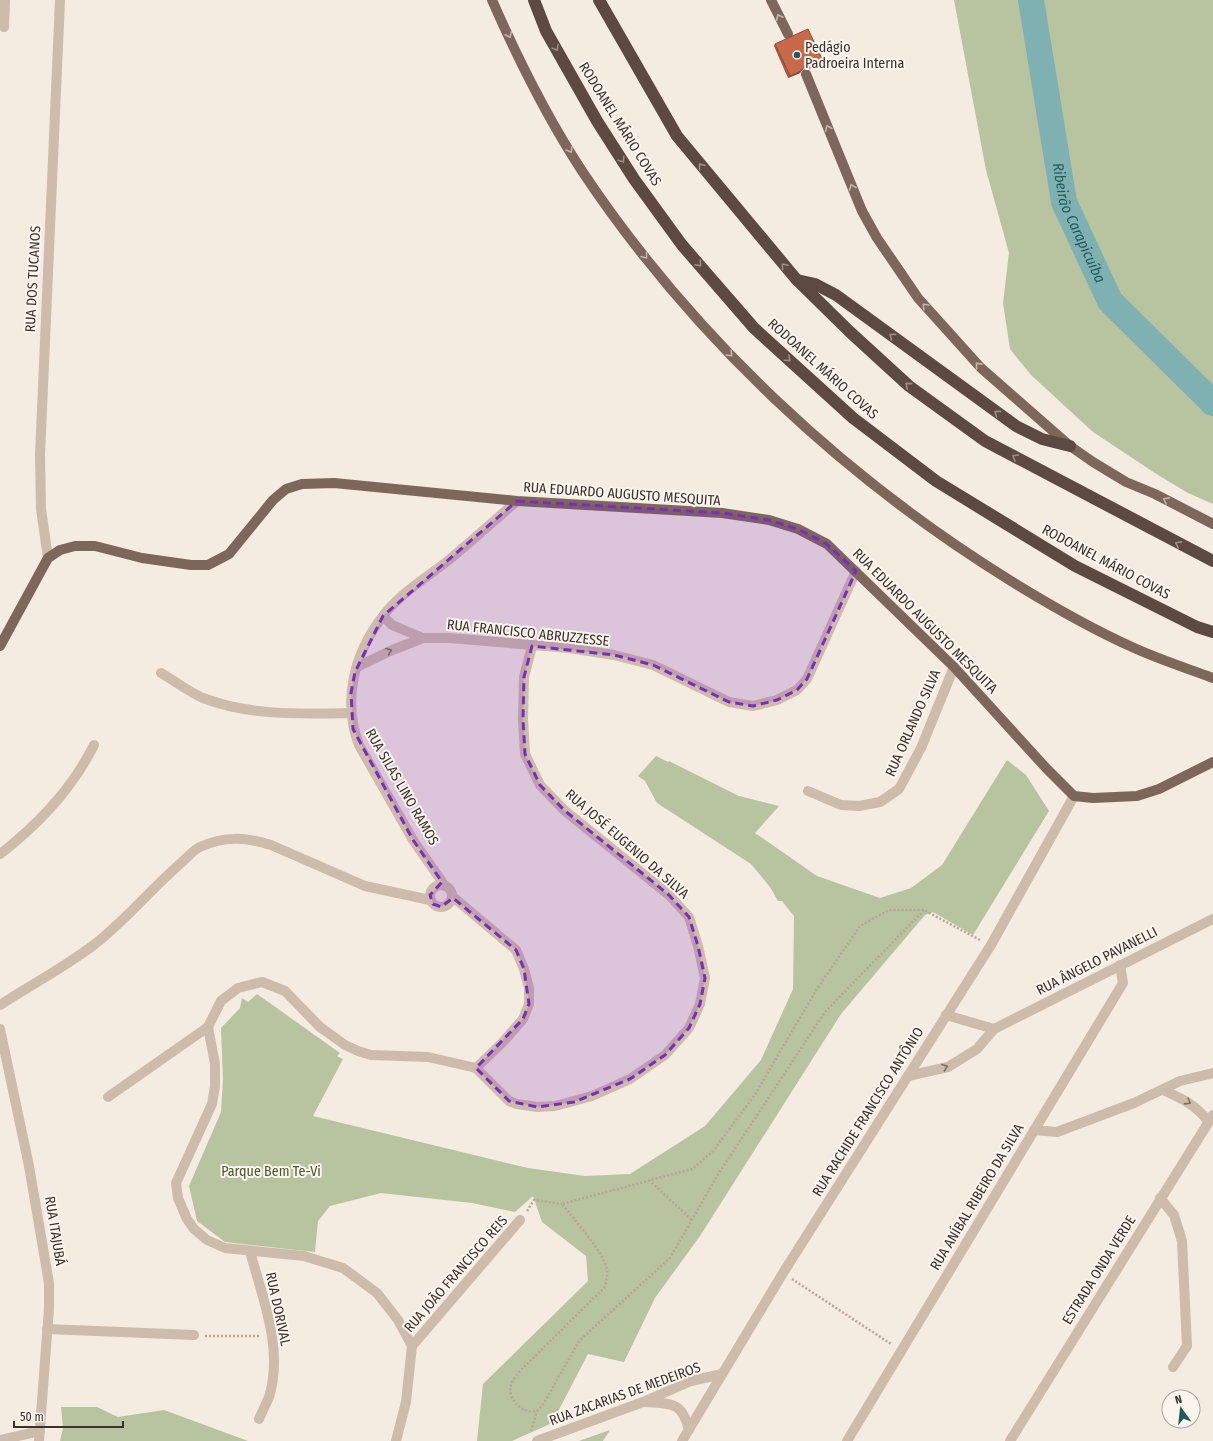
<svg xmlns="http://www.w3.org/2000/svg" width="1213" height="1441" viewBox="0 0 1213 1441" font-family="'Fira Sans Condensed',sans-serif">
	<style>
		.green { fill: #b8c4a0 }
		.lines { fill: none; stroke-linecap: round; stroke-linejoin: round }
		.river { stroke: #7fb0b2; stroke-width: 26 }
		.path { stroke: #b9a596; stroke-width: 2.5; stroke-dasharray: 2 2; stroke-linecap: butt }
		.minor { stroke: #cdbbac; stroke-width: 10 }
		.major { stroke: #7d675c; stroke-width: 10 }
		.highway { stroke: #5c4a42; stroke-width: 12 }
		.wall { fill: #ac5a40 }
		.shaded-wall { fill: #8c4a34 }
		.building { fill: #c8694b; stroke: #8c4a34 }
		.oneway { stroke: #c2b5ac }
		.oneway2 { stroke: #9c8e87 }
		.oneway3 { stroke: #7d6f65 }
		.marked { fill: #7b2cbf; fill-opacity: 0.2; stroke: #7b2cbf; stroke-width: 3; stroke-dasharray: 8 5; stroke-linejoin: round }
		.poi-dot { fill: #1f5a5e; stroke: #fbf5ee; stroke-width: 1.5 }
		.labels { text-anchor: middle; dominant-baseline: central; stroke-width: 4; stroke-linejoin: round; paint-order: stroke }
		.poi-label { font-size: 14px; fill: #3b302b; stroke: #fbf5ee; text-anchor: start }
		.street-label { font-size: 14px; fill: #3b302b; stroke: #fbf5ee }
		.park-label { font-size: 14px; fill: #4a5a2e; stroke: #fbf5ee }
		.water-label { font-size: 15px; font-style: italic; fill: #1f5a5e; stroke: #fbf5ee }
	</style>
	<rect width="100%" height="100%" fill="#f4ebe1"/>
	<g class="green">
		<polygon points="954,0 1213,0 1213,504 1188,493 1158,475 1093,432 1031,375 1010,349 1003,303 1009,253 986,170"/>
		<polygon points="656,756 668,762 669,761 739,796 779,806 755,833 817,876 880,898 911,888 942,865 1007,760 1026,775 1049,811 973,935 933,912 925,915 841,1014 700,1236 655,1298 624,1362 588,1354 552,1423 512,1441 477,1441 483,1384 588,1281 586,1256 542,1222 533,1196 515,1212 472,1203 381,1193 330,1206 318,1221 315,1252 225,1242 197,1221 189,1186 221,1112 223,1079 221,1028 240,1008 242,998 248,1002 257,994 340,1053 337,1056 343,1059 313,1116 528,1168 585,1176 630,1174 705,1126 761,1060 793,989 794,916 782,901 778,901 770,887 751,864 657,803 645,781 638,776"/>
		<polygon points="61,1407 97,1407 118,1417 164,1410 248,1441 60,1441 63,1428"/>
		<polygon points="610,1430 603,1441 579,1441"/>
	</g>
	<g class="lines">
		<path class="river" id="s1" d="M 1031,0 L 1064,202 L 1110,301 L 1213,403"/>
		<g class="path">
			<path d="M 924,910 L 825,1012 L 717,1176 L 670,1258 L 579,1341 L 544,1403 L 537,1411 C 523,1414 507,1401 511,1385 C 513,1379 519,1372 524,1367 L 604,1288 C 606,1282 608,1276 607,1270 C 605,1254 573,1218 562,1204 L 692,1169 L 713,1151 L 754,1096 L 817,989 L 860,926 L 889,910 L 924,910 L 980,940"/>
			<polyline points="649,1180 692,1220"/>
			<polyline points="527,1211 534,1200 562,1204"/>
			<polyline points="792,1279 891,1344"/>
			<polyline points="205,1336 260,1336"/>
			<polyline points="531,1431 537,1411"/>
		</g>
		<g class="minor">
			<polyline points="4,27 5,0"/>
			<polyline points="48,558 41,509 40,455 60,0"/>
			<polyline points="383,616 392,625 423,638 449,638 569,648 614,655 653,665 729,702 753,706 777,700 797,690 807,679 856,571"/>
			<polyline points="357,667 390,651 423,638"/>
			<path d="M 161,673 C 175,681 189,692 203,698 C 250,716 301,714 351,713"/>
			<polyline points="808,791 841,805 859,806 880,802 899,789 921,748 954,667"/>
			<path d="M 0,854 C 39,824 72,789 94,745"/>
			<circle cx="441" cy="896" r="11"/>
			<path d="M 445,886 L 413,840 L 359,745 C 342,701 354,653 383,616 C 400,593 428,577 450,559 C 473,540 495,520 517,501"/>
			<polyline points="452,896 516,950 524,969 529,988 529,1004 523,1019 502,1043 476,1068"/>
			<path d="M 0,1005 C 31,985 65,967 95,944 C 126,920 151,889 181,863 C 187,858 193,850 200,847 C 224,836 246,837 271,845 L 365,886 L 430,900"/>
			<polyline points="0,1029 29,1166 49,1283 49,1308 39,1441"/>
			<polyline points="994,1029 1213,919"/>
			<polyline points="476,1068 509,1101 517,1104 537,1107 555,1106 592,1096 630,1079 665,1055 689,1028 700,1004 705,978 698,946 689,917 669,895 564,810 540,785 525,754 523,719 524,677 532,646"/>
			<polyline points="908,1076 948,1067 977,1049 994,1029 946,1015"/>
			<path d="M 1163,1090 C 1181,1098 1196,1105 1208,1121"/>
			<polyline points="108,1097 208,1027"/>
			<polyline points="1034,1130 1057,1132 1134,1103 1180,1081 1213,1073"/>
			<polyline points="1160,1198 1174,1215 1182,1241 1187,1346 1173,1367"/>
			<path d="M 250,1251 C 262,1297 284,1349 269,1397 C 266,1404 262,1412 259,1419"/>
			<polyline points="47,1329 194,1335"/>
			<polyline points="412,1346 520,1220"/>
			<path d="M 645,1402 C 671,1404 682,1401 689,1430"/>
			<polyline points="0,1440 40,1431"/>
			<polyline points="396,1441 406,1402 412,1346 398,1320 377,1293 343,1268 304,1256 225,1248 207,1240 194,1229 187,1219 178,1198 176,1183 212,1104 215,1086 215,1064 208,1027 221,1001 238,988 262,982 285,991 320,1027 345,1045 358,1051 371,1055 428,1057 476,1068"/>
			<polyline points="537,1441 643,1402 691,1381 722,1374"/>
			<polyline points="682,1441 783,1273 991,945 1074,796"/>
			<polyline points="847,1441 1123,983 1120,965"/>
			<polyline points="1010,1441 1213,1115"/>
		</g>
		<g class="major">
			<path d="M 492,0 C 517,57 548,119 582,171 C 692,336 843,477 1011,581 C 1050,605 1090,628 1132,647 C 1158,659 1186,668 1213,678"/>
			<polyline points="771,0 788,34"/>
			<polyline points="806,74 862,211 877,238 918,298 981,368 1070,446 1093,462 1126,482 1155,494 1213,524"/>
			<polyline points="0,646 48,558 60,550 75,546 95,546 142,558 191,565 208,565 229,554 273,500 286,489 302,484 334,483 517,501 722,513 769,520 798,529 827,544 954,667 1046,768 1074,796 1093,798 1137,796 1159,789 1213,762"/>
		</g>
		<g class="highway">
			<polyline points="534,0 546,31 597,121 634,179 682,245 754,328 853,418 936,481 1075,566 1197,627 1213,632"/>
			<polyline points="599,0 677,136 796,279 850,332 909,386 985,441 1213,561"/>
			<polyline points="797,280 815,284 836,295 1016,426 1042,439 1070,446"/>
		</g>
	</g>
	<polygon class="wall" points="775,44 821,63 809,69 803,68 800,73 788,78 774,46"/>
	<g class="shaded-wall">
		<polygon points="823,61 821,63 809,69 803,68 805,66"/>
		<polygon points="801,71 800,73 788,78 790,76"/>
	</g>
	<polygon class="building" points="808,29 823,61 811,67 805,66 801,71 790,76 775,44"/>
	<defs><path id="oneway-chevron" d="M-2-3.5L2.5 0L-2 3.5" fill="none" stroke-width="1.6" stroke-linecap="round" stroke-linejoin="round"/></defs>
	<g class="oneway">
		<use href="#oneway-chevron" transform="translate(779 17) rotate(-116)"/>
		<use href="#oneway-chevron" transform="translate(509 35) rotate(64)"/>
		<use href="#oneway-chevron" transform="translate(828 128) rotate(-112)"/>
		<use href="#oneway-chevron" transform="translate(570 150) rotate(60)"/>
		<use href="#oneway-chevron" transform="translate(852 187) rotate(-112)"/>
		<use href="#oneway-chevron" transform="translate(645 256) rotate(52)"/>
		<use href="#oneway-chevron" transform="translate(925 306) rotate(-133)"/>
		<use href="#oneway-chevron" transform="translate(730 354) rotate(46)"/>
		<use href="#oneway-chevron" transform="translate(978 365) rotate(-132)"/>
		<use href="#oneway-chevron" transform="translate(1166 500) rotate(-152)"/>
	</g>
	<g class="oneway2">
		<use href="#oneway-chevron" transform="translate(556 48) rotate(60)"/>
		<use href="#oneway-chevron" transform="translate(622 160) rotate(57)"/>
		<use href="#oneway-chevron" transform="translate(701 166) rotate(-129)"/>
		<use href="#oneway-chevron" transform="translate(699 264) rotate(49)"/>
		<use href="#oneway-chevron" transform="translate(784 266) rotate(-130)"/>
		<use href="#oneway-chevron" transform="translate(892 336) rotate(-144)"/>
		<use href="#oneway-chevron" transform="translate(788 359) rotate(42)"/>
		<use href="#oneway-chevron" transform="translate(908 385) rotate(-140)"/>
		<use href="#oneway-chevron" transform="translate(997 413) rotate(-144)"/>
		<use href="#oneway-chevron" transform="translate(1015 457) rotate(-151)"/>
		<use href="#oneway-chevron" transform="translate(1178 544) rotate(-152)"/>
	</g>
	<g class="oneway3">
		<use href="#oneway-chevron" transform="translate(389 651) rotate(-23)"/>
		<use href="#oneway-chevron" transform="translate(945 1067) rotate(-20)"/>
		<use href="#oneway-chevron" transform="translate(1188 1102) rotate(32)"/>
	</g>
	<path class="marked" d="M 517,501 L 722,513 L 769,520 L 798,529 L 827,544 L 856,571 L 807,679 L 797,690 L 777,700 L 753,706 L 729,702 L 653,665 L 614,655 L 532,646 L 524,677 L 523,719 L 525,754 L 540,785 L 564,810 L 669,895 L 689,917 L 698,946 L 705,978 L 700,1004 L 689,1028 L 665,1055 L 630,1079 L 574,1102 L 537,1107 L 509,1101 L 476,1068 L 523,1019 L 529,1004 L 524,969 L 516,950 L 453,898 L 441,907 L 433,904 L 430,895 L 442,882 L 413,840 L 353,729 L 351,693 L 355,672 L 383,616 Z"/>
	<circle class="poi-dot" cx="797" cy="55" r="4"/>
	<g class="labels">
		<g class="poi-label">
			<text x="805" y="47">Pedágio<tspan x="805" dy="16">Padroeira Interna</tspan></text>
		</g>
		<g class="street-label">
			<text transform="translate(620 124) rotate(58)">RODOANEL MÁRIO COVAS</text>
			<text transform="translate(33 279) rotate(-87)">RUA DOS TUCANOS</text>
			<text transform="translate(823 369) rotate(42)">RODOANEL MÁRIO COVAS</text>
			<text transform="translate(622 494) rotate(4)">RUA EDUARDO AUGUSTO MESQUITA</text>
			<text transform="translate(1106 562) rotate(28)">RODOANEL MÁRIO COVAS</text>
			<text transform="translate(925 621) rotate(45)">RUA EDUARDO AUGUSTO MESQUITA</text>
			<text transform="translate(528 633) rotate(6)">RUA FRANCISCO ABRUZZESSE</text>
			<text transform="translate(913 723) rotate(-66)">RUA ORLANDO SILVA</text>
			<text transform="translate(402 787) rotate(60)">RUA SILAS LINO RAMOS</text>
			<text transform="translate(627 844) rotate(41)">RUA JOSÉ EUGENIO DA SILVA</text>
			<text transform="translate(1097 961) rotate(-27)">RUA ÂNGELO PAVANELLI</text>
			<text transform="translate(868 1112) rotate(-58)">RUA RACHIDE FRANCISCO ANTÔNIO</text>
			<text transform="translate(977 1197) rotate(-59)">RUA ANÍBAL RIBEIRO DA SILVA</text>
			<text transform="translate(55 1231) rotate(81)">RUA ITAJUBÁ</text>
			<text transform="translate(1099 1270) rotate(-58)">ESTRADA ONDA VERDE</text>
			<text transform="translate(456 1274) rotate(-49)">RUA JOÃO FRANCISCO REIS</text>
			<text transform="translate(278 1309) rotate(78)">RUA DORIVAL</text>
			<text transform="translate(625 1394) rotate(-20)">RUA ZACARIAS DE MEDEIROS</text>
		</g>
		<g class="park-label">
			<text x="271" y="1171">Parque Bem Te-Vi</text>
		</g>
		<g class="water-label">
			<text stroke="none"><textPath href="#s1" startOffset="229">Ribeirão Carapicuíba</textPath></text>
		</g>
	</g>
	<g transform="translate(1181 1409) rotate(345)"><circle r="19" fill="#fbf5ee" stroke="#aea6a0"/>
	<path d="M0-3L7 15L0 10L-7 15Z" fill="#1f5a5e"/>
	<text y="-6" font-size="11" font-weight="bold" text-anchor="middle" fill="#3b302b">N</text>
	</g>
	<path d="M14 1421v6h109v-6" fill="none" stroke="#3b302b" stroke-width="2"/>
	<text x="20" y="1421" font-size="12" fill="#3b302b" stroke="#fbf5ee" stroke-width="3" paint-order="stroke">50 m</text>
</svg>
